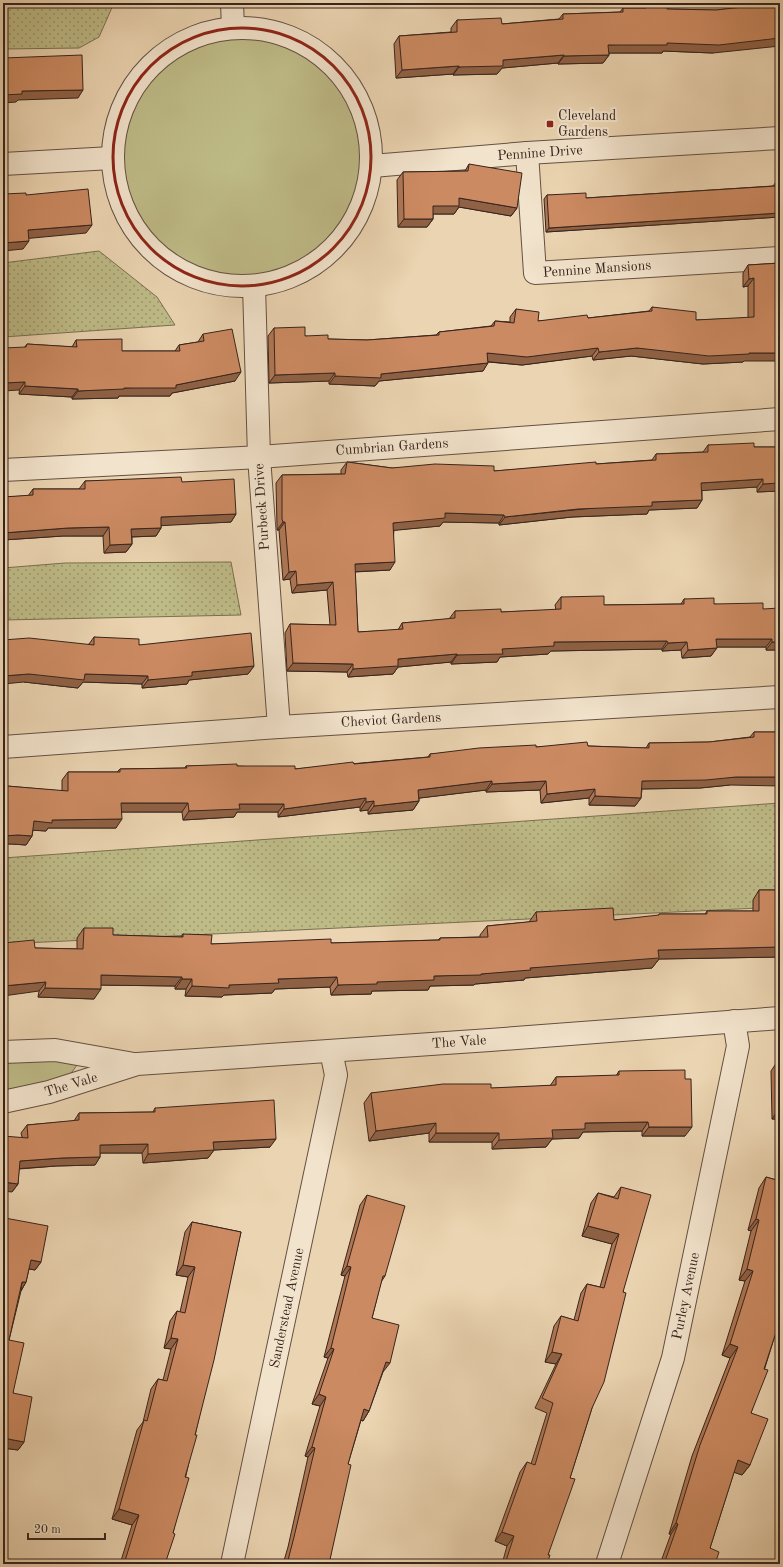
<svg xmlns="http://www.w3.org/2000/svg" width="783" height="1567" viewBox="0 0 783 1567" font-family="'Old Standard TT',serif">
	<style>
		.green { fill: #bebb87; stroke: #7a7052 }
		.garden { fill: url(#garden-dots); stroke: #7a7052 }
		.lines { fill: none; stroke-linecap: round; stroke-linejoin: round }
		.minor-casing { stroke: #645042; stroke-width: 24 }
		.minor { stroke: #f2e3cc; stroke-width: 22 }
		.wall { fill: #af7754; stroke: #37241d }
		.shaded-wall { fill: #8f6145; stroke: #37241d }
		.building { fill: #cc8a62; stroke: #37241d }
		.marked { fill: none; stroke: #8f2418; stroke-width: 3; stroke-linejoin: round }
		.poi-dot { fill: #8f2418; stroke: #f2e3cc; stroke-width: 1.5 }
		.labels { text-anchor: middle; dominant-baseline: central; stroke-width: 4; stroke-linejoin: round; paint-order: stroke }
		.poi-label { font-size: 14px; fill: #37241d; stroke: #f2e3cc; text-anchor: start }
		.street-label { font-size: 14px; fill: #37241d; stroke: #f2e3cc }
	</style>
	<defs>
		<pattern id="garden-dots" width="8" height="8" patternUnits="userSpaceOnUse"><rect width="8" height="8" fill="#bebb87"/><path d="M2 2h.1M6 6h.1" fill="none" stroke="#9b986e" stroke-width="1.8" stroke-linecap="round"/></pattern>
	</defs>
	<rect width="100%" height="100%" fill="#ebd4b1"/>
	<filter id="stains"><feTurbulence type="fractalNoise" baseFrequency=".005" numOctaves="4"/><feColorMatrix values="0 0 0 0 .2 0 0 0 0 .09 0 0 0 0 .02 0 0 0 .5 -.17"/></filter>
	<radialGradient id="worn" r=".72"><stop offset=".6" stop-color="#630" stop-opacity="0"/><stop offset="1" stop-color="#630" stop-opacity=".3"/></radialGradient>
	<g class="green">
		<circle cx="242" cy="157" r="129"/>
		<polygon points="54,1057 77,1065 64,1083 3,1092 3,1060"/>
	</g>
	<g class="garden">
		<polygon points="3,3 114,3 99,37 79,48 3,49"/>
		<polygon points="99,251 157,297 175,325 3,337 3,263"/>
		<polygon points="231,562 241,615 3,620 3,568 65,563"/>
		<polygon points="780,803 780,907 3,944 3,858"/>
	</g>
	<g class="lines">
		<defs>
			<g id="minor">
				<polyline points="232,3 233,27"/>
				<circle cx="242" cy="157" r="129"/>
				<polyline points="527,153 535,273 780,258"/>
				<polyline points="3,164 112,158"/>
				<polyline points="372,166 527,153 780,138"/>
				<polyline points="254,286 259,457 279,727"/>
				<polyline points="3,470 259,457 780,419"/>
				<polyline points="3,747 279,727 780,697"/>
				<polyline points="3,1052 55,1050 134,1064"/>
				<polyline points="3,1102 49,1092 137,1064 490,1040 780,1018"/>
				<polyline points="232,1564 334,1085 336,1075 331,1051"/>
				<polyline points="607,1564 673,1358 738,1046 734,1021"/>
			</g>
		</defs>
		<use href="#minor" class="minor-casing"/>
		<use href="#minor" class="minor"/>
	</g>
	<g class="wall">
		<polygon points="641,3 667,3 667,9 716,10 780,3 713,53 663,51 662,53 609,53 609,55 603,63 558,64 558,63 502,68 497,74 453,75 453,74 396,78 394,44 399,36 451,32 451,28 457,20 502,24 559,19 563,14 620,12 623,8 641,8"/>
		<polygon points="469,164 517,208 511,216 459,207 454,214 433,214 433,219 427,227 398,227 397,180 403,172 465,171"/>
		<polygon points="776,182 780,217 546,232 544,199 547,195 586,198 773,186"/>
		<polygon points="780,263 743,362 703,364 631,356 593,360 592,356 522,365 488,362 483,371 379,381 375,386 329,384 329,381 269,383 268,336 274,328 305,336 328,339 367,340 436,335 439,332 491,326 495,321 510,322 510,317 516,309 538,321 588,318 649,311 652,307 696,320 748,318 748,286 743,287 743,273 748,265"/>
		<polygon points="203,334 235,381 172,393 170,396 119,396 118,398 72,399 72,397 19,394 24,348 27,344 72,347 76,340 122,351 175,351 179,345 198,342"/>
		<polygon points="708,445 754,447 780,447 780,491 757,492 757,487 702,490 702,500 697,508 649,510 647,514 572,517 499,525 499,523 443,522 440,526 394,530 390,570 355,572 358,632 398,630 402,623 449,619 455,611 501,612 556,610 555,605 561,597 604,605 681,604 684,599 714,604 763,609 780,650 766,650 766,647 717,647 711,656 682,658 681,650 662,651 662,649 551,651 548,654 500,657 497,662 451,664 451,662 398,667 393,674 348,677 347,672 287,671 285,633 290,624 330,625 327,590 292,593 290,579 283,580 279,530 277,530 277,527 276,483 282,475 341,474 341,470 347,462 392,468 494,471 596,464 652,460 656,454 703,452"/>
		<polygon points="85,481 182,482 236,514 231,522 161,525 161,528 156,536 132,537 132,544 126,552 104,553 103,536 63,536 3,540 3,497 28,496 33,489 79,489"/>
		<polygon points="94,637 139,645 254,666 248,674 189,680 187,684 142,688 142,684 83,682 78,688 24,682 89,644"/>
		<polygon points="754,732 780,732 730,785 700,788 642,789 641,798 635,806 589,805 589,798 541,803 540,790 486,792 486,790 419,798 419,801 413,810 368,814 368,810 360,811 360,807 278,817 278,812 237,812 234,817 183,820 182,812 122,812 116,828 48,828 46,831 33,830 32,836 26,845 12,844 3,844 3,789 6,788 7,786 62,791 62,780 68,772 117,772 120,769 185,768 186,766 237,766 295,769 428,757 430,754 536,747 588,746 646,748 649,743 709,742 750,737"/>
		<polygon points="759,890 780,890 780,957 659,959 652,968 525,978 524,980 475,984 474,985 430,986 428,990 372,991 371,994 331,995 330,987 275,989 272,993 224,995 222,997 185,996 186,989 175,989 175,986 101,985 94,999 38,997 39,991 35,948 77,949 77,938 84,928 113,935 181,937 183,934 211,944 331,943 438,940 440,938 480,937 480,935 487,926 529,922 536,912 614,920 658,916 659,914 705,914 707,911 753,911 753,900"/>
		<polygon points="779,1059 780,1059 780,1119 772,1119 771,1071"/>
		<polygon points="619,1071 685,1136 642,1136 642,1131 583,1132 579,1138 552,1139 546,1147 492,1149 492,1142 429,1142 429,1133 369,1141 364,1103 371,1093 550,1086 556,1077 616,1076"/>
		<polygon points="155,1108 270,1147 214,1150 208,1158 143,1163 142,1153 100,1153 100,1157 95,1165 56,1166 19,1169 18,1184 12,1192 22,1137 21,1133 27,1125 74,1121 79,1113 153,1112"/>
		<polygon points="766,1177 780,1181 780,1333 776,1332 751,1413 750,1465 742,1475 734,1472 710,1548 715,1564 660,1564 671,1534 669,1534 692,1456 730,1358 722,1355 745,1281 739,1280 751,1231 748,1230 759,1188"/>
		<polygon points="621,1187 623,1292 592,1408 570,1478 548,1555 547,1564 502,1564 507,1546 495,1541 520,1472 527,1462 531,1464 547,1413 535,1408 556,1364 545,1362 554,1326 561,1316 574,1320 581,1293 587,1284 600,1287 612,1244 582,1236 591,1203 598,1193 614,1197"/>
		<polygon points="367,1195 385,1276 381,1282 372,1318 383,1372 369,1411 363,1421 361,1420 348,1464 329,1564 283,1564 288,1547 308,1457 305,1456 320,1406 312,1404 328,1358 324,1357 345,1276 341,1275 360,1205"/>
		<polygon points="5,1218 41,1262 35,1270 29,1269 26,1282 21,1291 9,1340 13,1393 24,1442 18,1450 3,1448 3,1221"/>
		<polygon points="192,1222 241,1232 173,1533 165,1564 120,1564 132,1525 112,1519 137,1430 143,1422 151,1389 158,1379 163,1380 171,1349 164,1348 170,1321 177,1311 180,1312 188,1277 176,1275 185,1232"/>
	</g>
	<g class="shaded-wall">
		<polygon points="780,38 780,46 713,53 663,51 662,53 603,53 608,45"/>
		<polygon points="564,55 558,63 502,68 497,74 453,75 459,67 503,60"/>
		<polygon points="609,55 603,63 558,64 564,56"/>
		<polygon points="459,66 453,74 396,78 402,70"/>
		<polygon points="83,90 78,98 18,100 16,102 3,103 3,95 22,91"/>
		<polygon points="459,198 517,208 511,216 459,207 454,214 427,214 433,206"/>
		<polygon points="780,213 780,217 546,232 549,228"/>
		<polygon points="404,219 433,219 427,227 398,227"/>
		<polygon points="92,225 86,233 22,239 28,230"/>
		<polygon points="29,241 23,249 3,251 3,243"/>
		<polygon points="754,278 748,286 743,287 749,279"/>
		<polygon points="598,348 592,356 522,365 481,361 487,353"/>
		<polygon points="637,348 749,353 780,353 780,361 744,361 743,362 703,364 631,356 593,360 599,352"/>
		<polygon points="488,363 483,371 379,381 375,386 329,384 335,376 381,374"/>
		<polygon points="241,372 235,381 172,393 170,396 119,396 118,398 72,399 78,391 176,385"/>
		<polygon points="335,373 329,381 269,383 275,375"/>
		<polygon points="25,382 19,390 3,391 3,383"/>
		<polygon points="25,386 78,389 72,397 19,394"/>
		<polygon points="763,479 757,487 696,491 701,483"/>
		<polygon points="780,483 780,491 757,492 763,484"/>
		<polygon points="702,500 697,508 649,510 647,514 572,517 499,525 505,517 652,502"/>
		<polygon points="445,513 504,515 499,523 443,522 440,526 388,531 393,523"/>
		<polygon points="236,514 231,522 155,526 161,517"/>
		<polygon points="283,522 285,522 279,530 277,530"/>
		<polygon points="109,527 103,536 63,536 3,540 3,533 68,528"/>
		<polygon points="161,528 156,536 126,537 131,529"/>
		<polygon points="132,544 126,552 104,553 110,545"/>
		<polygon points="395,562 390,570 349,572 355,564"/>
		<polygon points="296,571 290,579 283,580 289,572"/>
		<polygon points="333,582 327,590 292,593 297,585"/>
		<polygon points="716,639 772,639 766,647 711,647"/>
		<polygon points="667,641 662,649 551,651 548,654 500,657 497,662 451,664 457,655 502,649 554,642"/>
		<polygon points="687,642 681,650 662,651 668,643"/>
		<polygon points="772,642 780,642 780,650 766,650"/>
		<polygon points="717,648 711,656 682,658 688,650"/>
		<polygon points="457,654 451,662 398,667 393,674 348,677 353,669 398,659"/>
		<polygon points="293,663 353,664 347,672 287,671"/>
		<polygon points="254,666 248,674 189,680 187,684 142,688 148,680 192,672"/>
		<polygon points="29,674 85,674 148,676 142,684 83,682 78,688 24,682 3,684 3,676"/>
		<polygon points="736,777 780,777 780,786 730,785 700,788 636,789 642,781"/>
		<polygon points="492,781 486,790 412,799 418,790"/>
		<polygon points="546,781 540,790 486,792 492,784"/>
		<polygon points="595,789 589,798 541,803 547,794"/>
		<polygon points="595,796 641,798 635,806 589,805"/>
		<polygon points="366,798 360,807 278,817 284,809"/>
		<polygon points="374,801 368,810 360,811 366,802"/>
		<polygon points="419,801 413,810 368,814 374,806"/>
		<polygon points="121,803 188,803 182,812 115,812"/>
		<polygon points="239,804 284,804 278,812 237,812 234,817 183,820 189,811"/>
		<polygon points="122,819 116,828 48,828 46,831 28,830 34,821 52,820"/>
		<polygon points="18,835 32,836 26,845 12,844 3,844 3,836"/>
		<polygon points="780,947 780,957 659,959 652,968 525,978 524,980 475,984 474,985 430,986 428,990 372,991 371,994 331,995 338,985 434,976 481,974 530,968 658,950"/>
		<polygon points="101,975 182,977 175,986 95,985"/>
		<polygon points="337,977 330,987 275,989 272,993 224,995 222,997 185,996 192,986 229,985 278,979"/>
		<polygon points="182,979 192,979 186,989 175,989"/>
		<polygon points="46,982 39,991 3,996 3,986"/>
		<polygon points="45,988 101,989 94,999 38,997"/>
		<polygon points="780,1107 780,1119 772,1119"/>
		<polygon points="648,1122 642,1131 583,1132 579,1138 552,1139 546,1147 492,1149 499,1140 585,1123"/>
		<polygon points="436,1123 429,1133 369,1141 376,1131"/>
		<polygon points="649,1127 692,1127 685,1136 642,1136"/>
		<polygon points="436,1133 499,1133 492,1142 429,1142"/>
		<polygon points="276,1139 270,1147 214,1150 208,1158 143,1163 148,1154 213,1142"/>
		<polygon points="148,1144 142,1153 95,1153 100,1145"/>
		<polygon points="100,1157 95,1165 56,1166 14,1169 20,1161 62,1158"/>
		<polygon points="3,1182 18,1184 12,1192 3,1191"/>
		<polygon points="756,1219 759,1220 751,1231 748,1230"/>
		<polygon points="588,1226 619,1234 612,1244 582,1236"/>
		<polygon points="31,1260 41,1262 35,1270 25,1268"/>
		<polygon points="183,1265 195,1267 188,1277 176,1275"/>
		<polygon points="347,1266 351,1267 345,1276 341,1275"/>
		<polygon points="747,1269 753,1271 745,1281 739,1280"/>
		<polygon points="22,1282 26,1282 21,1291"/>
		<polygon points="780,1320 780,1333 773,1330"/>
		<polygon points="171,1338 178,1339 171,1349 164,1348"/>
		<polygon points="730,1344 738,1347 730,1358 722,1355"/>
		<polygon points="331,1348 334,1349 328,1358 324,1357"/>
		<polygon points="552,1352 562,1354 556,1364 545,1362"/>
		<polygon points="386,1362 390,1363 383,1372 380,1371"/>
		<polygon points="319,1394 326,1397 320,1406 312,1404"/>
		<polygon points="364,1409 369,1411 363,1421 357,1419"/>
		<polygon points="3,1438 24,1442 18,1450 3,1448"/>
		<polygon points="312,1447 315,1448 308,1457 305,1456"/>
		<polygon points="738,1460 750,1465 742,1475 730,1471"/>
		<polygon points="119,1509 139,1515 132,1525 112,1519"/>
		<polygon points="676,1523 678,1524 671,1534 669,1534"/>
		<polygon points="502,1532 514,1536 507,1546 495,1541"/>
	</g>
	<g class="building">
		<polygon points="646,3 667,3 667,9 716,10 780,3 780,38 719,45 667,43 667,45 608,45 609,55 564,56 564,55 503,60 503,66 459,67 459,66 402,70 399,36 457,32 457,20 501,18 502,24 563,19 563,14 623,12 623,8 646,8"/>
		<polygon points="82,55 83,90 22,91 22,94 3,95 3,58"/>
		<polygon points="469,164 522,173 517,208 459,198 459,206 433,206 433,219 404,219 403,172 468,171"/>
		<polygon points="776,182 780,182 780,213 549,228 547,195 586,193 586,198 776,186"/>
		<polygon points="88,189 92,225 28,230 29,241 3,243 3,194 26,193 26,195"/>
		<polygon points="780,263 780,353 749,353 749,354 709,356 637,348 599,352 598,348 527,357 487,353 488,363 381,374 381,378 335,376 335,373 275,375 274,328 305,327 305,336 328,335 328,339 367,340 439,335 439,332 494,326 495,321 514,323 516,309 539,312 538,321 587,315 588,318 652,311 652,307 696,312 696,320 754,317 754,278 749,279 748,265"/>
		<polygon points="232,329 241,372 176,385 176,388 124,388 124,389 78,391 78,389 25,386 25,382 3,383 3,348 26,347 27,344 77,347 76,340 122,339 122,351 180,351 179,345 204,341 203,334"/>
		<polygon points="754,443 754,447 780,447 780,483 763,484 763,479 701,483 702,500 652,502 652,506 578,509 505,517 504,515 445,513 445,518 393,523 395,562 355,564 358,632 403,629 402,623 455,618 455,611 501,609 501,612 561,609 561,597 604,596 604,605 684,604 684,599 714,598 714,604 763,603 763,609 780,608 780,642 772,642 772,639 716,639 717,648 688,650 687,642 668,643 667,641 554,642 554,646 502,649 503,654 457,655 457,654 398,659 398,666 353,669 353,664 293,663 290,624 336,625 333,582 297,585 296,571 289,572 285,522 283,522 282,519 282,475 345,474 347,462 392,468 435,464 494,466 494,471 596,462 596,464 656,460 656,454 708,452 708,445"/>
		<polygon points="181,477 182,482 234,479 236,514 161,517 161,528 131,529 132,544 110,545 109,527 68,528 3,533 3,497 33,495 33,489 85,489 85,481"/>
		<polygon points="251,633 254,666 192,672 192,676 148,680 148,676 85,674 84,680 29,674 3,676 3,640 29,638 94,645 94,637 139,639 139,645"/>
		<polygon points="754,732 780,732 780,777 736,777 706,780 642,781 641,798 595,796 595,789 547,794 546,781 492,784 492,781 418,790 419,801 374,806 374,801 366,802 366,798 284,809 284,804 239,804 240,809 189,811 188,803 121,803 122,819 52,820 52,823 34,821 32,836 18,835 3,836 3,789 7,788 7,786 68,791 68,772 120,772 120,769 187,768 186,766 237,764 237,766 295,766 295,769 353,762 354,764 430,757 430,754 479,748 536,745 536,747 587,742 588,746 649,748 649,743 709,742 754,737"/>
		<polygon points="759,890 780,890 780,947 658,950 659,958 530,968 531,970 481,974 481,975 434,976 434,980 377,982 377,984 338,985 337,977 278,979 279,983 229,985 229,988 192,986 192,979 182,979 182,977 101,975 101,989 45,988 46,982 3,986 3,943 34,940 35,948 83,949 84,928 113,928 113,935 183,937 183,934 212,935 211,944 331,939 331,943 440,940 440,938 488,937 487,926 537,921 536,912 613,908 614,920 659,915 659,914 707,914 707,911 759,911"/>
		<polygon points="779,1059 780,1059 780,1090"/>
		<polygon points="685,1070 685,1079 691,1079 692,1127 649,1127 648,1122 585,1123 585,1129 552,1130 553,1138 499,1140 499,1133 436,1133 436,1123 376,1131 371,1093 443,1084 491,1084 491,1088 556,1085 556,1077 619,1075 619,1071"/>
		<polygon points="274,1100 276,1139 213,1142 214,1150 148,1154 148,1144 100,1145 100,1157 62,1158 20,1161 18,1184 3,1182 3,1136 28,1138 27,1125 79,1120 79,1113 155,1112 155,1108"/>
		<polygon points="766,1177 780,1181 780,1320 764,1369 768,1370 751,1413 768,1419 750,1465 738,1460 710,1548 719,1552 715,1564 664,1564 678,1524 676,1523 700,1445 738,1347 730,1344 753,1271 747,1269 759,1220 756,1219"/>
		<polygon points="621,1187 651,1195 623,1292 626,1293 604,1382 592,1408 570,1478 575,1479 548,1555 550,1555 547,1564 505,1564 514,1536 502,1532 527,1462 535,1465 553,1403 542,1398 562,1354 552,1352 561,1316 578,1321 587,1284 604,1288 619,1234 588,1226 598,1193 618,1199"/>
		<polygon points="367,1195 405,1206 385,1276 383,1276 372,1318 399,1325 390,1363 386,1362 369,1411 364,1409 348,1464 351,1465 329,1564 287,1564 294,1537 315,1448 312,1447 326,1397 319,1394 334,1349 331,1348 351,1267 347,1266"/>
		<polygon points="5,1218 48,1226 41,1262 31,1260 26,1282 22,1282 9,1340 24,1343 13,1393 32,1397 24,1442 3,1438 3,1228"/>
		<polygon points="192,1222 241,1232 214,1360 195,1435 197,1435 185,1477 189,1478 173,1533 175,1534 165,1564 124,1564 139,1515 119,1509 144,1420 147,1421 158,1379 167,1381 178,1339 171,1338 177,1311 185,1313 195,1267 183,1265"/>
	</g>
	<path class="marked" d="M113 157a129 129 0 1 1 258 0a129 129 0 1 1-258 0Z"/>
	<rect class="poi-dot" x="546" y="120" width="8" height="8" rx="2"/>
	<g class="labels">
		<g class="poi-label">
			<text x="558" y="116">Cleveland<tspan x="558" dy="16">Gardens</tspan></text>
		</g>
		<g class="street-label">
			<text transform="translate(540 153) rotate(-4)">Pennine Drive</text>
			<text transform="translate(597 269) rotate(-4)">Pennine Mansions</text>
			<text transform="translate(392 447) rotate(-4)">Cumbrian Gardens</text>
			<text transform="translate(262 507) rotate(-94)">Purbeck Drive</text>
			<text transform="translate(391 720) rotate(-3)">Cheviot Gardens</text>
			<text transform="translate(459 1042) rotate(-4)">The Vale</text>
			<text transform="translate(71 1085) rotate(-17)">The Vale</text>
			<text transform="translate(686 1296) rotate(-78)">Purley Avenue</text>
			<text transform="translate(287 1308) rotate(-78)">Sanderstead Avenue</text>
		</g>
	</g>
	<rect width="783" height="1567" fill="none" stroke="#ebd4b1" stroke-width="16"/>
	<rect x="4" y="4" width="775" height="1559" fill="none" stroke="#37241d" stroke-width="2"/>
	<rect x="8" y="8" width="767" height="1551" fill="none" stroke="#37241d"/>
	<path d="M28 1533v6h77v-6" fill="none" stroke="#37241d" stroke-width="2"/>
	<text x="34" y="1533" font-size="12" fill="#37241d" stroke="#f2e3cc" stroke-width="3" paint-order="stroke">20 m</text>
	<rect width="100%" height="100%" filter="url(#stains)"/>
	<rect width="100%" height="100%" fill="url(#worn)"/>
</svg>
